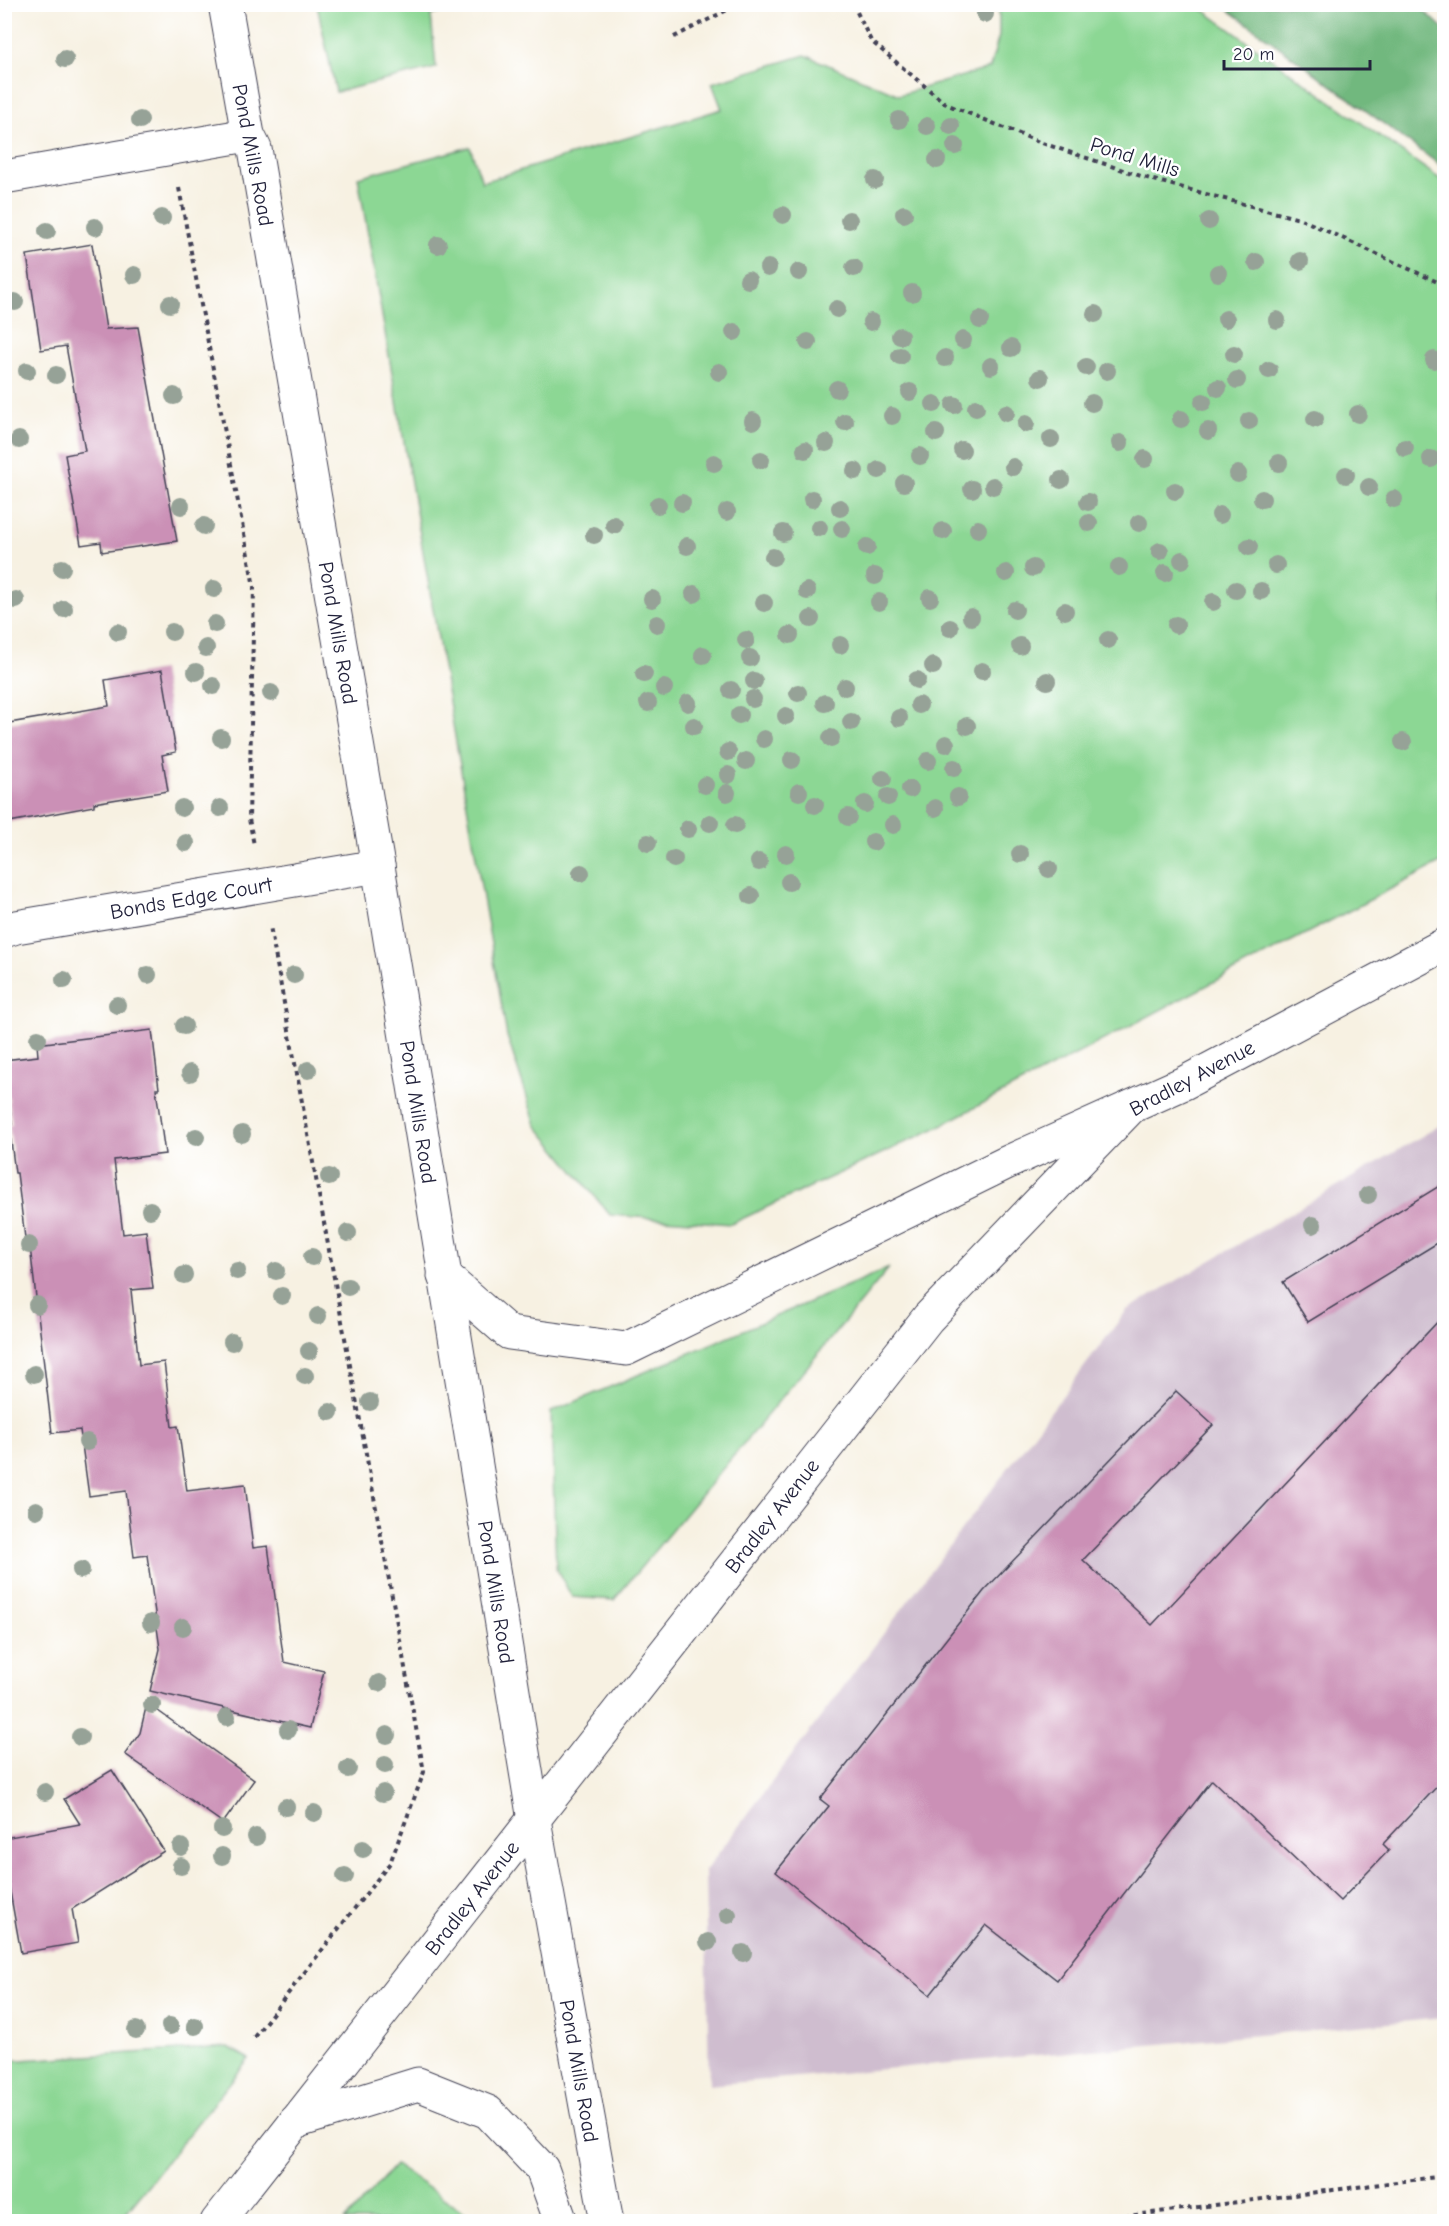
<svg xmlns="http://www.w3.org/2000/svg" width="1449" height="2226" viewBox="0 0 1449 2226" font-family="'Comic Neue',sans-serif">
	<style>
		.industrial { fill: #cfbdcf }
		.green { fill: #8cd794; stroke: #577c68; stroke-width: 1.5 }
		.forest { fill: #71b87e; stroke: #4a6d5c; stroke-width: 1.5 }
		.building { fill: #cb90b6 }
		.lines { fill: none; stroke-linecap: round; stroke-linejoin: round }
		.minor-casing { stroke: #424154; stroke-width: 35 }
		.major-casing { stroke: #424154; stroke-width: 35 }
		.path { stroke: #424154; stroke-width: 4; stroke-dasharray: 4.5 4.5; stroke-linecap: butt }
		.minor { stroke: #fff; stroke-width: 33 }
		.major { stroke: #fff; stroke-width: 33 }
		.tree { fill: #96a297 }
		.labels { text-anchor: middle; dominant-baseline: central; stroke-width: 5; stroke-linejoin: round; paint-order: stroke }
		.street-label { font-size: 21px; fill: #22223b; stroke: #fff }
	</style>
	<rect width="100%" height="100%" fill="#fff"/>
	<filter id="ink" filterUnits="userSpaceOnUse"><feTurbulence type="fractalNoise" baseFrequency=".0167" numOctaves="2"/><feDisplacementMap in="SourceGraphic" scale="12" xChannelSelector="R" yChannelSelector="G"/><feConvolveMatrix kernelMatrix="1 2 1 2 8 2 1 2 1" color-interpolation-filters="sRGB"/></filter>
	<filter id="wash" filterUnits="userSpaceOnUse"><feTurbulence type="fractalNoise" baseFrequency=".008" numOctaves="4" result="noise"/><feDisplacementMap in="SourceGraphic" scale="24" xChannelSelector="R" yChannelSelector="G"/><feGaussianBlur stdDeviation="1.35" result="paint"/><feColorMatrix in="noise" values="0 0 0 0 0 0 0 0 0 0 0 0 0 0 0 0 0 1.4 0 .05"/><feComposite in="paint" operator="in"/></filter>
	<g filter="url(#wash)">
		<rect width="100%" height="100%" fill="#f7f1e2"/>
		<polygon class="industrial" points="1444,1123 1444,2018 709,2085 705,1871 1127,1310"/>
		<g class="green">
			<polygon points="317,5 317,4 470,5 431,15 436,68 336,92"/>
			<polygon points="999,5 1196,5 1444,182 1444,861 932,1130 731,1224 610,1215 536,1125 507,1036 358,177 470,147 482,182 722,109 712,83 805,55 899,95 990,68 999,36"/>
			<polygon points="889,1268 614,1600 572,1597 556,1568 551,1412"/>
			<polygon points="228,2047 249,2059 119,2221 5,2221 5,2061"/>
			<polygon points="395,2165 477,2221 345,2221"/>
		</g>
		<polygon class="forest" points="1222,5 1418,5 1444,29 1444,168"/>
		<g id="blocks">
			<g class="building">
				<polygon points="92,244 106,329 138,327 177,541 102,552 101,542 81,545 65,455 85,451 66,346 41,350 27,255"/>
				<polygon points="162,670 176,752 162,755 168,791 94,803 94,806 4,823 4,724 109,706 105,680"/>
				<polygon points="152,1030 159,1089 156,1089 165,1154 114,1160 123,1234 146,1231 153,1288 131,1290 139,1365 164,1362 172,1427 178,1426 187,1491 245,1484 253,1548 268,1546 284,1662 324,1671 310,1728 150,1691 160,1649 147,1555 134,1557 126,1491 89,1496 80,1430 52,1433 29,1238 25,1238 17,1173 15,1173 9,1125 12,1125 4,1060 38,1056 37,1044"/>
				<polygon points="1444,1183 1444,1239 1308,1322 1283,1282"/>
				<polygon points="1444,1315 1444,1779 1383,1844 1389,1850 1340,1901 1212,1780 1057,1980 986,1925 930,1995 776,1872 829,1806 820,1799 984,1591 1176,1391 1213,1425 1083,1560 1152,1625"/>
				<polygon points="147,1703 254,1780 223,1823 125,1754 140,1733"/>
				<polygon points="112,1770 164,1851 72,1909 78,1943 21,1953 4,1858 4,1838 80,1824 64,1799"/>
			</g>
		</g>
	</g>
	<g filter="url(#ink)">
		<use href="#blocks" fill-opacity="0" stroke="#424154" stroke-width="1.5"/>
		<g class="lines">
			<defs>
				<g id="minor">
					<polyline points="4,177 248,135"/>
					<polyline points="4,931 16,927 378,866"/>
				</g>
				<g id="major">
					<polyline points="225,4 248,135 255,149 378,866 534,1820 607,2222"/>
					<polyline points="444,1276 509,1333 626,1349 1006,1163 1184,1083 1444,945"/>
					<polyline points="295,2122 418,2084 488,2112 542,2169 561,2222"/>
					<polyline points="217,2222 928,1318 1131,1107"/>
				</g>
			</defs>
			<use href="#minor" class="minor-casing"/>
			<use href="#major" class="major-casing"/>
			<g class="path">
				<polyline points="853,4 871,41 946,104 1039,142 1150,179 1303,220 1444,285"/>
				<polyline points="674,37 739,4"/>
				<polyline points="179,188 254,587 249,819 254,845"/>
				<polyline points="254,2037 390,1863 424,1772 270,926"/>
				<polyline points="1080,2222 1444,2176"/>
			</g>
			<use href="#minor" class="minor"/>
			<use href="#major" class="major"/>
		</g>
		<g class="tree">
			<circle cx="985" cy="14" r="9"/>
			<circle cx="65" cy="59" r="9"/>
			<circle cx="140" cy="120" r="9"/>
			<circle cx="899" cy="120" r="9"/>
			<circle cx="927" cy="126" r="9"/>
			<circle cx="951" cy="126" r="9"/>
			<circle cx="955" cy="146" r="9"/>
			<circle cx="937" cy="160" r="9"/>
			<circle cx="875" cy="180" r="9"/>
			<circle cx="904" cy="214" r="9"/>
			<circle cx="783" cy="215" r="9"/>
			<circle cx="162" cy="218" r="9"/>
			<circle cx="849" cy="220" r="9"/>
			<circle cx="1209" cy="221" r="9"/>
			<circle cx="95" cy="227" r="9"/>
			<circle cx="47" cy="231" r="9"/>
			<circle cx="438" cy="245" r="9"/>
			<circle cx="1300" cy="261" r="9"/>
			<circle cx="1256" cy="262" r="9"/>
			<circle cx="768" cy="268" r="9"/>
			<circle cx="854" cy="268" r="9"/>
			<circle cx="799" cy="272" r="9"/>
			<circle cx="1218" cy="273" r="9"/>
			<circle cx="134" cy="275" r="9"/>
			<circle cx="748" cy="280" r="9"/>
			<circle cx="912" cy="293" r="9"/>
			<circle cx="15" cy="302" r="9"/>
			<circle cx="170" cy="304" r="9"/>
			<circle cx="837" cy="309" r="9"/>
			<circle cx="1095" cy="314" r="9"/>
			<circle cx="1226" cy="319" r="9"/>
			<circle cx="980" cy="320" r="9"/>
			<circle cx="1277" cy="320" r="9"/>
			<circle cx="871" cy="322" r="9"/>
			<circle cx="734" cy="332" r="9"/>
			<circle cx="900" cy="336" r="9"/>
			<circle cx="963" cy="340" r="9"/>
			<circle cx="808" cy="342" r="9"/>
			<circle cx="1011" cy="348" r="9"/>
			<circle cx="1234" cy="354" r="9"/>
			<circle cx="900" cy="356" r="9"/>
			<circle cx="945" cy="358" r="9"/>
			<circle cx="1434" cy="360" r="9"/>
			<circle cx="991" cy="366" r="9"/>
			<circle cx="1086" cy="367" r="9"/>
			<circle cx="1269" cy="370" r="9"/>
			<circle cx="27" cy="371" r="9"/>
			<circle cx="1107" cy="371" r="9"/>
			<circle cx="719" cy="372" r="9"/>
			<circle cx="56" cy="375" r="9"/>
			<circle cx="1040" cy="378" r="9"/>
			<circle cx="1237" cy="380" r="9"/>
			<circle cx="1218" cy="388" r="9"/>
			<circle cx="837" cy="389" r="9"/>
			<circle cx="910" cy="392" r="9"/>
			<circle cx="174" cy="396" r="9"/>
			<circle cx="1203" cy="402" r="9"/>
			<circle cx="1092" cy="403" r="9"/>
			<circle cx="934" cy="404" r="9"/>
			<circle cx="954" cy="405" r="9"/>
			<circle cx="976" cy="408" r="9"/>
			<circle cx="1006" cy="413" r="9"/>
			<circle cx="1358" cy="414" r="9"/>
			<circle cx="892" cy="416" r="9"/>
			<circle cx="1181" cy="419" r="9"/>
			<circle cx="1315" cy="419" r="9"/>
			<circle cx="753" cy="421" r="9"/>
			<circle cx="1249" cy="421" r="9"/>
			<circle cx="845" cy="422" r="9"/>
			<circle cx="1026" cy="424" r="9"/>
			<circle cx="1208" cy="431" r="9"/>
			<circle cx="936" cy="433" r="9"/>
			<circle cx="1051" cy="439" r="9"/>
			<circle cx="19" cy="440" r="9"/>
			<circle cx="826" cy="443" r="9"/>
			<circle cx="1120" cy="443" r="9"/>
			<circle cx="1405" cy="448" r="9"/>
			<circle cx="805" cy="450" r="9"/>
			<circle cx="962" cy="450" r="9"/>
			<circle cx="920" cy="456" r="9"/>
			<circle cx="1145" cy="459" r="9"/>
			<circle cx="1431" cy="459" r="9"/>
			<circle cx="761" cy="460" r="9"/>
			<circle cx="714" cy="463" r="9"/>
			<circle cx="1279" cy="463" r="9"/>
			<circle cx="1013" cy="467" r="9"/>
			<circle cx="879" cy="470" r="9"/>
			<circle cx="855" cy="471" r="9"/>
			<circle cx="1238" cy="474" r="9"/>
			<circle cx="1346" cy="475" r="9"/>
			<circle cx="1061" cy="480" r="9"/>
			<circle cx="904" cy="483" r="9"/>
			<circle cx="993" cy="486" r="9"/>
			<circle cx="1369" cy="487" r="9"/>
			<circle cx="972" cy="489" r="9"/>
			<circle cx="1175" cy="491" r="9"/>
			<circle cx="812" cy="499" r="9"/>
			<circle cx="1262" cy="499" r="9"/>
			<circle cx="1394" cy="499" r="9"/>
			<circle cx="1088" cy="502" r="9"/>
			<circle cx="682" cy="503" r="9"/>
			<circle cx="658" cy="505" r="9"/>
			<circle cx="181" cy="506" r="9"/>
			<circle cx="840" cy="508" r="9"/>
			<circle cx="727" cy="512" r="9"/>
			<circle cx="1220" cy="515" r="9"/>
			<circle cx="1089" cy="523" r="9"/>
			<circle cx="1139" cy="523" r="9"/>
			<circle cx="614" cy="525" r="9"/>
			<circle cx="204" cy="526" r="9"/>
			<circle cx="819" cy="528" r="9"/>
			<circle cx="842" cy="529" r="9"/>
			<circle cx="978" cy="529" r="9"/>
			<circle cx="943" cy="531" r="9"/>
			<circle cx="783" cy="533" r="9"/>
			<circle cx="594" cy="535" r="9"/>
			<circle cx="687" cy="546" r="9"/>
			<circle cx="867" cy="547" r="9"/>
			<circle cx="1249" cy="547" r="9"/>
			<circle cx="1160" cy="551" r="9"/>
			<circle cx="773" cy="557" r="9"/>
			<circle cx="1182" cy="560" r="9"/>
			<circle cx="1276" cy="565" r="9"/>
			<circle cx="1119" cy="567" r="9"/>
			<circle cx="62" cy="568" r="9"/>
			<circle cx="1033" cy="568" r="9"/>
			<circle cx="1006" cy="573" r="9"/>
			<circle cx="1165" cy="573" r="9"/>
			<circle cx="875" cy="576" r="9"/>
			<circle cx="214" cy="589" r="9"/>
			<circle cx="1236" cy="590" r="9"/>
			<circle cx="807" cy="591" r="9"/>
			<circle cx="1261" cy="591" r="9"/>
			<circle cx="694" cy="594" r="9"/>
			<circle cx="930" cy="598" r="9"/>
			<circle cx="652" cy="599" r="9"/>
			<circle cx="16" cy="600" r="9"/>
			<circle cx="879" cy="602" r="9"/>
			<circle cx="1213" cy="602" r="9"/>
			<circle cx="764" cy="603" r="9"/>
			<circle cx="64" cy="609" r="9"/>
			<circle cx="1015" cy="610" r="9"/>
			<circle cx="1065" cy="611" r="9"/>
			<circle cx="971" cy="617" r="9"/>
			<circle cx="811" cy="619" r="9"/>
			<circle cx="215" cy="624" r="9"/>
			<circle cx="657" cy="624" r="9"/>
			<circle cx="1176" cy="625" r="9"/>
			<circle cx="950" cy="628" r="9"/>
			<circle cx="118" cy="632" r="9"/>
			<circle cx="172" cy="632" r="9"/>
			<circle cx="790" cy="635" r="9"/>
			<circle cx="746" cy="640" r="9"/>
			<circle cx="1108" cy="640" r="9"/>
			<circle cx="840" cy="645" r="9"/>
			<circle cx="1020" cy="646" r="9"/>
			<circle cx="206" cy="648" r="9"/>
			<circle cx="703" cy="655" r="9"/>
			<circle cx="750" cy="658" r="9"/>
			<circle cx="933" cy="666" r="9"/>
			<circle cx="982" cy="671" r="9"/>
			<circle cx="196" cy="672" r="9"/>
			<circle cx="644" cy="674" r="9"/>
			<circle cx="917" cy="680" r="9"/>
			<circle cx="754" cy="681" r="9"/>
			<circle cx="1047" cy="681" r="9"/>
			<circle cx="213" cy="686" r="9"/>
			<circle cx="845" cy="687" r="9"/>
			<circle cx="664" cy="688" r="9"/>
			<circle cx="731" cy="690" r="9"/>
			<circle cx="271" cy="693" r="9"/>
			<circle cx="798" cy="693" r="9"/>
			<circle cx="753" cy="699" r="9"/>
			<circle cx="648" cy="703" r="9"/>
			<circle cx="688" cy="703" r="9"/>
			<circle cx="825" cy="703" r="9"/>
			<circle cx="919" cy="705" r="9"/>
			<circle cx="739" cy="715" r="9"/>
			<circle cx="786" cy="716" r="9"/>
			<circle cx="899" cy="718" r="9"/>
			<circle cx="851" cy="722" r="9"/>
			<circle cx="694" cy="726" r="9"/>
			<circle cx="967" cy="726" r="9"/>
			<circle cx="221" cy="738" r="9"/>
			<circle cx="831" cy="738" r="9"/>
			<circle cx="764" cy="739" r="9"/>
			<circle cx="1403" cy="742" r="9"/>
			<circle cx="946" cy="744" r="9"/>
			<circle cx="728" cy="752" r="9"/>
			<circle cx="792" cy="760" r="9"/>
			<circle cx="746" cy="761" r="9"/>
			<circle cx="928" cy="761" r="9"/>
			<circle cx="954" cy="768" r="9"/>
			<circle cx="728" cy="775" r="9"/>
			<circle cx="883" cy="779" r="9"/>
			<circle cx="705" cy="785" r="9"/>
			<circle cx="910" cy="789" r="9"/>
			<circle cx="799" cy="792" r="9"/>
			<circle cx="727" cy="793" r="9"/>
			<circle cx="888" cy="797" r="9"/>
			<circle cx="958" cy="797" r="9"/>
			<circle cx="865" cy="804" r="9"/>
			<circle cx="815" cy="805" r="9"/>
			<circle cx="182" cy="808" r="9"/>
			<circle cx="220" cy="808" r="9"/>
			<circle cx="935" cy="808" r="9"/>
			<circle cx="848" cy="817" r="9"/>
			<circle cx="710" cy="823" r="9"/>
			<circle cx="735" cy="825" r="9"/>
			<circle cx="893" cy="825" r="9"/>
			<circle cx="688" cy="829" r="9"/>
			<circle cx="873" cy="842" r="9"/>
			<circle cx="186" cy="843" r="9"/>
			<circle cx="648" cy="843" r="9"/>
			<circle cx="786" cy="854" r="9"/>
			<circle cx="1020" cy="854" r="9"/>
			<circle cx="674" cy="859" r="9"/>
			<circle cx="759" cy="862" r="9"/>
			<circle cx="1049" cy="869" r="9"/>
			<circle cx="581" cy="873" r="9"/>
			<circle cx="789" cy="882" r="9"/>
			<circle cx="751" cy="896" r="9"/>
			<circle cx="148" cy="975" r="9"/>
			<circle cx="294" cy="975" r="9"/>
			<circle cx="64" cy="980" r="9"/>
			<circle cx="117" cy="1005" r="9"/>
			<circle cx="184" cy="1026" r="9"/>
			<circle cx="38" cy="1039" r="9"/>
			<circle cx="308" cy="1070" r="9"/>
			<circle cx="190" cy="1073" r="9"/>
			<circle cx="242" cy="1134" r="9"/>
			<circle cx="196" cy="1137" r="9"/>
			<circle cx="329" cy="1177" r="9"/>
			<circle cx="1368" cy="1195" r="9"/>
			<circle cx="150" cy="1210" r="9"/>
			<circle cx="1313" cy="1225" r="9"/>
			<circle cx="348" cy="1233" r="9"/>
			<circle cx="29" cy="1245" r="9"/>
			<circle cx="312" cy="1257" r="9"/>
			<circle cx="237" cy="1271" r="9"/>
			<circle cx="276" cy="1271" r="9"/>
			<circle cx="184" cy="1275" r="9"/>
			<circle cx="348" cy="1287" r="9"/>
			<circle cx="282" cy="1296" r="9"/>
			<circle cx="37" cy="1305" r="9"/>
			<circle cx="318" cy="1316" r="9"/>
			<circle cx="232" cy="1342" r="9"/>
			<circle cx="309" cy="1351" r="9"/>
			<circle cx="34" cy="1374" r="9"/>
			<circle cx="305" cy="1376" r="9"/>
			<circle cx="370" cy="1402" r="9"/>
			<circle cx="330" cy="1412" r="9"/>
			<circle cx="87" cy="1442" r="9"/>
			<circle cx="36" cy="1510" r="9"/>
			<circle cx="81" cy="1570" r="9"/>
			<circle cx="151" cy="1623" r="9"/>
			<circle cx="183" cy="1627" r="9"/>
			<circle cx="379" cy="1683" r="9"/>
			<circle cx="152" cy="1705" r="9"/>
			<circle cx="227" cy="1717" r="9"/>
			<circle cx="288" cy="1730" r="9"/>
			<circle cx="387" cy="1735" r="9"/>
			<circle cx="80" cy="1737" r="9"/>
			<circle cx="385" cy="1765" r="9"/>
			<circle cx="348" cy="1769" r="9"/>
			<circle cx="45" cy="1792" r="9"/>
			<circle cx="383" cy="1793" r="9"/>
			<circle cx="286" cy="1807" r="9"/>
			<circle cx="314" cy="1813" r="9"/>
			<circle cx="222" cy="1829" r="9"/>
			<circle cx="256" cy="1837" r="9"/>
			<circle cx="181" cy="1847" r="9"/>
			<circle cx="363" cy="1849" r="9"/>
			<circle cx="222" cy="1856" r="9"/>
			<circle cx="181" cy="1866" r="9"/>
			<circle cx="345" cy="1876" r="9"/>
			<circle cx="728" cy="1915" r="9"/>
			<circle cx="708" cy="1942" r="9"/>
			<circle cx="743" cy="1953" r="9"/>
			<circle cx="170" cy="2026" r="9"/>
			<circle cx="195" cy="2026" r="9"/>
			<circle cx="136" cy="2030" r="9"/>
		</g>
	</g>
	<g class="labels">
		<g class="street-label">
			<text transform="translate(253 155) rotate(79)">Pond Mills Road</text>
			<text transform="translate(1135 157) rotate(17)">Pond Mills</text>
			<text transform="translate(338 633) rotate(80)">Pond Mills Road</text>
			<text transform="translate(191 898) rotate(-10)">Bonds Edge Court</text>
			<text transform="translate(1192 1078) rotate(-28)">Bradley Avenue</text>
			<text transform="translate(418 1112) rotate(81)">Pond Mills Road</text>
			<text transform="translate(772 1516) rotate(-52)">Bradley Avenue</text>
			<text transform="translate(496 1592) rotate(81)">Pond Mills Road</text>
			<text transform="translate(472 1898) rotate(-52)">Bradley Avenue</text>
			<text transform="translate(579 2071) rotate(80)">Pond Mills Road</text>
		</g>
	</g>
	<rect width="1449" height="2226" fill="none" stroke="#fff" stroke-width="24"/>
	<path d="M1224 60v9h146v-9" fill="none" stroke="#22223b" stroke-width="3"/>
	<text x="1233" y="60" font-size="18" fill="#22223b" stroke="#ffffff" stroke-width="4.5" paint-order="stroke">20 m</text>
</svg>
